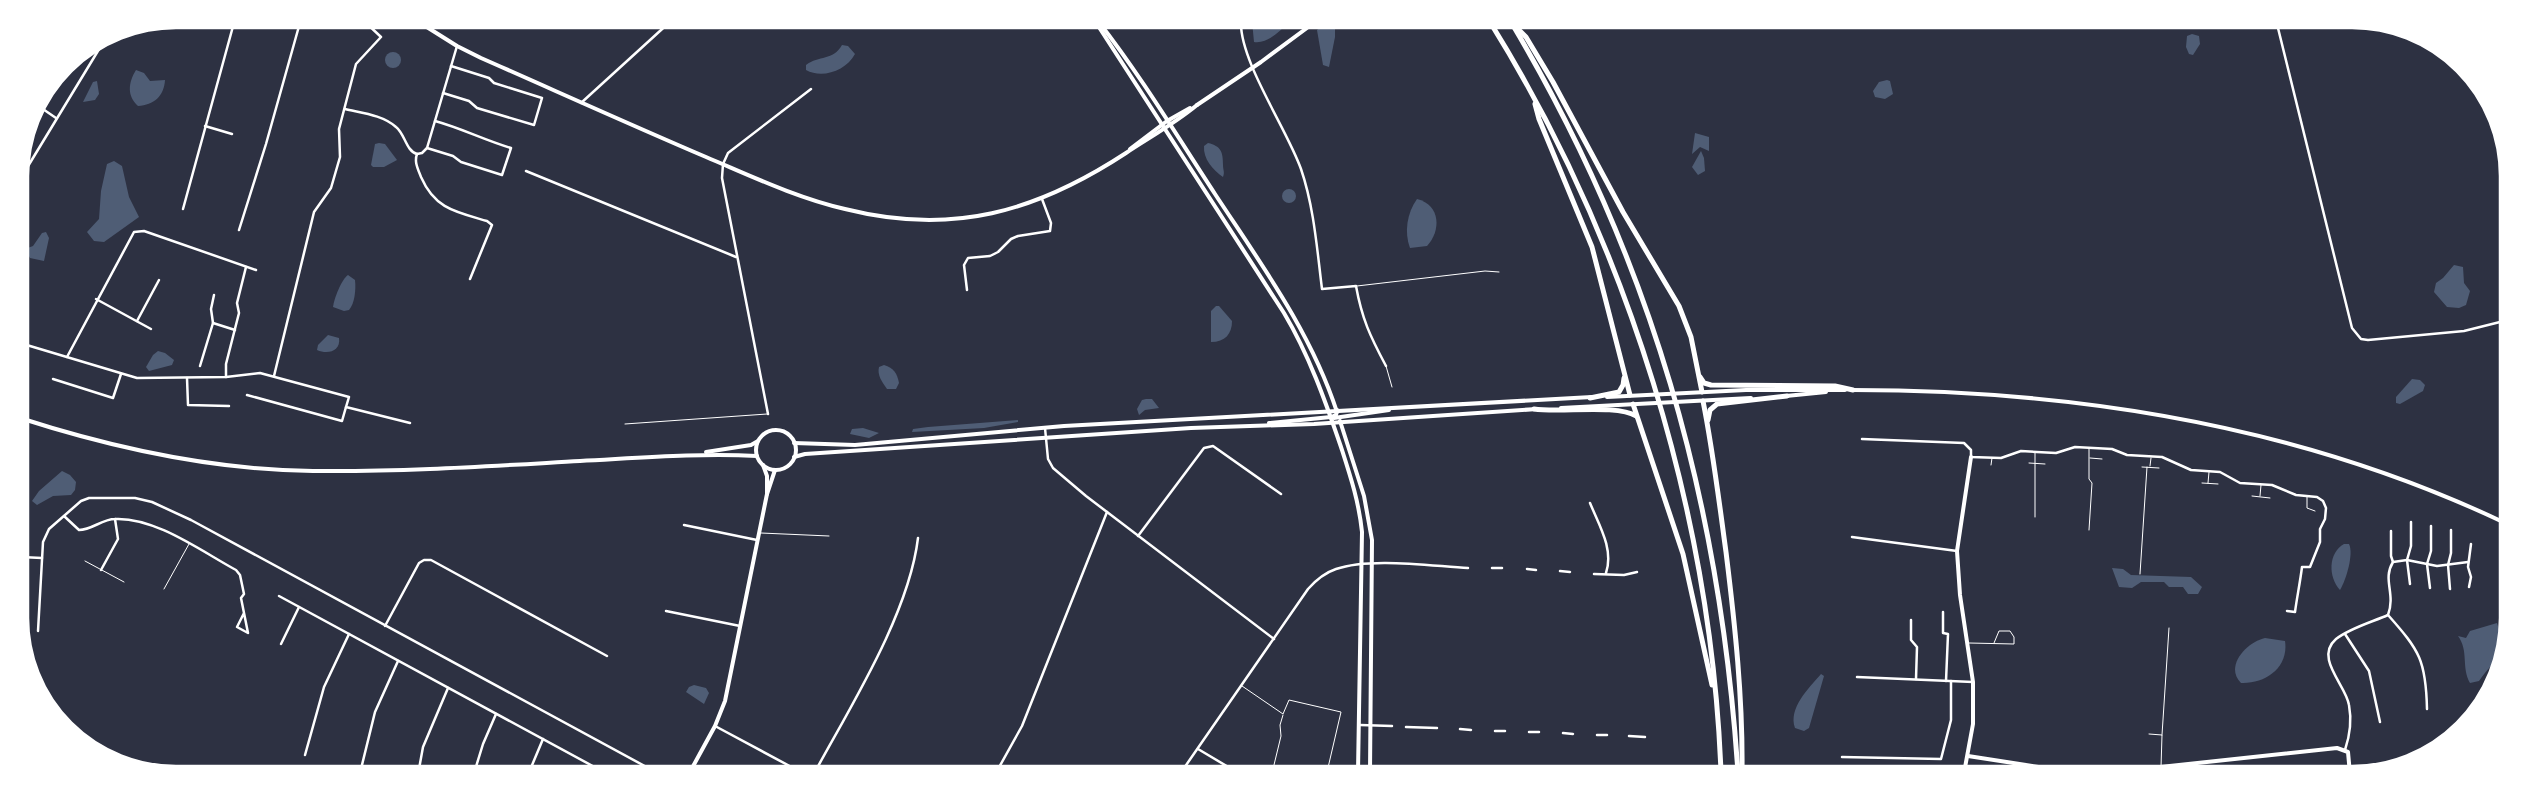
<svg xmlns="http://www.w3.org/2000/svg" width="2527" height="793" viewBox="0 0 2527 793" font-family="Lato,sans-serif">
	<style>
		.water { fill: #4f5d75 }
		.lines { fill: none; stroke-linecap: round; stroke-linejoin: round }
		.service { stroke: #fff; stroke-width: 1 }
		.minor { stroke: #fff; stroke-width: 2.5 }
		.tertiary { stroke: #fff; stroke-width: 4 }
		.secondary { stroke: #fff; stroke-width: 4 }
		.motorway { stroke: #fff; stroke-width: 5 }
		.rim { fill: none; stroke: #fff; stroke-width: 2.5 }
	</style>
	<rect width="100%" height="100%" fill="#2d3142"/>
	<g class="water">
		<path d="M 1252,21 L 1290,21 C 1280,31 1268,44 1254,42 Z"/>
		<polygon points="1328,22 1335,22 1335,37 1329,67 1323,65 1317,30"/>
		<polygon points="2192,34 2199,36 2200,44 2193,55 2189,54 2186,47 2187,36"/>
		<path d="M 842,45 L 848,46 L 855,54 C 846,71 822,79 806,70 L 806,65 C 819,55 833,61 842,45 Z"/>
		<circle cx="393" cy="60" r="8"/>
		<path d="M 136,70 L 144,73 L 150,81 L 165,80 C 164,96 154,105 138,106 C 127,96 128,83 136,70 Z"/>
		<polygon points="1887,80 1890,81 1893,94 1885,99 1875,97 1873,91 1879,82"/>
		<polygon points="97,81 99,94 95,100 83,102 93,82"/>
		<polygon points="1695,133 1709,137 1709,151 1700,147 1692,154"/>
		<polygon points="379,143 385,144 397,160 384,167 373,167 371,165 375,144"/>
		<path d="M 1208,143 C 1221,146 1223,152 1223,165 C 1223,170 1225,172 1223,177 C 1213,170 1203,159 1204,146 Z"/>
		<polygon points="1701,151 1704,158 1705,171 1698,175 1692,167"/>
		<polygon points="114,161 122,166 129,197 139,217 104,242 94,241 87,232 99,219 101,191 107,164"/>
		<circle cx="1289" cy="196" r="7"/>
		<path d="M 1417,199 C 1441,205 1441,231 1427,246 L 1410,248 C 1404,232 1407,213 1417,199 Z"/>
		<polygon points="46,232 49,238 44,261 30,258 25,249 33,246 42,233"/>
		<polygon points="2454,265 2463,267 2464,283 2470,291 2466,305 2459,308 2447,307 2434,292 2436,283 2443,278"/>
		<path d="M 348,275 L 355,280 C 356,289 355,303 349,310 L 344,311 L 333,307 C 334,299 341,280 348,275 Z"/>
		<path d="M 1216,306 L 1219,306 L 1232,321 C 1232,334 1225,342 1211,342 L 1211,311 Z"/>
		<path d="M 328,335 L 339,338 C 341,351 328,355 317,350 L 318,345 Z"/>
		<polygon points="158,351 165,353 174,360 172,365 149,371 146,367 153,355"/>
		<path d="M 884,365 C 894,368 897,373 899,383 L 896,389 L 887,389 C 882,382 877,375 879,367 Z"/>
		<polygon points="2412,379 2420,380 2425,385 2423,391 2400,404 2396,403 2396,397"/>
		<polygon points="1146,399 1152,399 1159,408 1145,410 1139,415 1137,409 1142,400"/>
		<polygon points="1018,420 1018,422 984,428 912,432 913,429 928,427"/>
		<polygon points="863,428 879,433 869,438 850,434 852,429"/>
		<polygon points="62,471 70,475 76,482 75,490 71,495 53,496 37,505 32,501 39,491"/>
		<path d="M 2344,544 L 2349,544 C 2354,554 2346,580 2340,590 C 2328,577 2328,553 2344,544 Z"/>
		<polygon points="2112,568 2123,569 2131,575 2191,577 2202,587 2198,594 2188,594 2183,587 2169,587 2164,582 2141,582 2132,588 2119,587"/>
		<path d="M 2497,623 C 2509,658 2497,655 2479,681 L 2470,683 C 2461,667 2469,651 2458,636 L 2466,638 L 2470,631 Z"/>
		<path d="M 2265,638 L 2285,641 C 2289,668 2265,684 2241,683 C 2224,666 2247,642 2265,638 Z"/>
		<path d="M 1821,674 L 1824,676 L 1809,728 L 1804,731 L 1795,728 C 1788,708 1809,688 1821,674 Z"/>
		<polygon points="694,685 706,688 709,693 704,704 686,692 689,687"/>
	</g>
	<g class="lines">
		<g class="service">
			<polyline points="1357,286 1485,271 1499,272"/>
			<polyline points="1386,366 1392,387"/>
			<polyline points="625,424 767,414"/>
			<polyline points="2089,449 2089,479 2092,483 2089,530"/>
			<polyline points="2090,458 2102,459"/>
			<polyline points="2029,463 2045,464"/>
			<polyline points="1991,465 1992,458"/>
			<polyline points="2150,466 2151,458"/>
			<polyline points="2142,467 2159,468"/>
			<polyline points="2202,483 2218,484"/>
			<polyline points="2208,483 2209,472"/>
			<polyline points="2252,496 2270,498"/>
			<polyline points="2260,496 2261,485"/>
			<polyline points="2307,497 2307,508 2315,511"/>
			<polyline points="2035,517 2035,453"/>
			<polyline points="761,533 829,536"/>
			<polyline points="22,556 23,540"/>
			<polyline points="85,561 124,582"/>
			<polyline points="2140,574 2147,467"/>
			<polyline points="164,589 189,544"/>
			<polyline points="1969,643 2014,644 2014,637 2010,631 1999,631 1994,643"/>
			<polyline points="1242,686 1283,714 1289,700 1341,712 1327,772"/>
			<polyline points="2149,734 2162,735 2161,767"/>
			<polyline points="2162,735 2169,628"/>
			<polyline points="2393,761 2395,766"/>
			<polyline points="1260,771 1261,767 1273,769 1281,736 1280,725 1283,715"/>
		</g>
		<g class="minor">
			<path d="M 1241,21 C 1239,60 1287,129 1301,169 C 1314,207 1317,249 1322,289 L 1356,286 C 1362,319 1370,336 1386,366"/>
			<polyline points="2277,24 2352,328 2361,339 2368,340 2464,331 2504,321"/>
			<polyline points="443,93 469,101 477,108 534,125 542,98 494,83 489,78 451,66"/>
			<polyline points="581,103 672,20"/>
			<polyline points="37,105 56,118"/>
			<path d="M 345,109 C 362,113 383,115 396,127 C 405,134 406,151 417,154"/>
			<polyline points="205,126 232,134"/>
			<path d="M 427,148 L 453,156 L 461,162 L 502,175 L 511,148 C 484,140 461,128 435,121"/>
			<path d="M 417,154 C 414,162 418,169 421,177 C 435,209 456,212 487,221 L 492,225 L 470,279"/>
			<polyline points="417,154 422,153 427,148 457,46"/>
			<polyline points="526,171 736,257"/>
			<polyline points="19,181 107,36"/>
			<polyline points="183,209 235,19"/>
			<polyline points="239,230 266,144 301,19"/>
			<polyline points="967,290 964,265 968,258 990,256 998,252 1011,239 1018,236 1050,231 1051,223 1042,199"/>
			<polyline points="96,299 151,329"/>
			<polyline points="137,321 159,280"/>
			<polyline points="213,323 235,330"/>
			<polyline points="20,343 137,378 226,377 260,373 349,397 346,407 410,423"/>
			<polyline points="67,357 134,232 144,231 256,270"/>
			<polyline points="200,366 213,323 211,309 214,295"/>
			<polyline points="274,376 314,212 331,188 340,157 339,129 356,64 381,37 362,19"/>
			<polyline points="226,377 226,364 239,313 237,303 246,267"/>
			<polyline points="187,378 188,405 229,406"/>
			<polyline points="53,379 113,398 121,374"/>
			<polyline points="247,395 342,421 346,407"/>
			<polyline points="768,414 722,178 723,164 728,153 811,89"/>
			<polyline points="1045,428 1048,459 1053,468 1086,496 1274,639"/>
			<path d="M 1862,439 L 1964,443 L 1971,450 L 1971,457 L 2001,458 L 2021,451 L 2056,453 L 2075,447 L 2112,449 L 2127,455 L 2162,457 L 2191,470 L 2220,472 L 2240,483 L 2272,485 L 2296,495 L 2317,497 L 2323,501 L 2326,508 L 2325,519 L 2320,529 L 2320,542 L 2310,567 L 2302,567 C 2300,583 2297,597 2295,612 L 2287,611"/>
			<path d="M 1590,503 C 1599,525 1614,549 1606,573"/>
			<path d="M 64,516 L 79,530 C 92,530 102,519 115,519 C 155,517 201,551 236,570 L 240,575 L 244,594 L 241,598 L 248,633 L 237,627 L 244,613"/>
			<polyline points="684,525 757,540"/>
			<polyline points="2391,531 2391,556 2393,562"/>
			<polyline points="1138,536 1204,448 1213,446 1281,494"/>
			<polyline points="1852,537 1957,551"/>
			<polyline points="21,557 42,558"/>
			<polyline points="1492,568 1502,568"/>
			<polyline points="1527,569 1536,570"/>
			<polyline points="101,570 118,539 115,519"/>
			<polyline points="1560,571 1570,572"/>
			<polyline points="1594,574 1624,575 1637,572"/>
			<polyline points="2410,584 2407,560 2411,546 2411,522"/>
			<polyline points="2469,587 2471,577 2468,567 2471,544"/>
			<polyline points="2430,588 2427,564 2431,551 2431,526"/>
			<polyline points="2450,589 2448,565 2451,553 2451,530"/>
			<polyline points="279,596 600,770"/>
			<polyline points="666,611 740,626"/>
			<polyline points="1943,612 1943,633 1948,634 1946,681"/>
			<path d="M 2388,615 C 2420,651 2426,661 2427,709"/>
			<polyline points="1911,620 1911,640 1917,647 1916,679"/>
			<polyline points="385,626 419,563 424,560 431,560 607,656"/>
			<polyline points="38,631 43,542 49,529 81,501 89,498 135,498 152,502 191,520 652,770"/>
			<polyline points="2345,634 2369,671 2380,722"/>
			<polyline points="281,644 299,607"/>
			<polyline points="1857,677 1973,682"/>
			<polyline points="1360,725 1392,726"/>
			<polyline points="715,726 797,770"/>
			<polyline points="1406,727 1437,728"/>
			<polyline points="1460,729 1471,730"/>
			<polyline points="1495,731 1505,731"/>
			<polyline points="1529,732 1539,732"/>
			<polyline points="1563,733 1573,734"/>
			<polyline points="1597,735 1607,735"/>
			<polyline points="1629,736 1645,737"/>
			<polyline points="1198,749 1235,771"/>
			<path d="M 2345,750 C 2350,735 2352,721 2349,705 C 2346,685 2314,658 2336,639 C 2350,628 2372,622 2388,615 C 2396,593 2382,580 2393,562 L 2407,560 L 2437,566 L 2468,562"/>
			<polyline points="305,755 324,687 349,634"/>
			<polyline points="1842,757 1941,759 1951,720 1951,681"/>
			<polyline points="361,769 375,712 398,661"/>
			<polyline points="419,769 423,747 448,688"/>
			<polyline points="475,770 483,744 496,714"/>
			<polyline points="530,770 543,739"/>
			<path d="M 816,770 C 852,704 909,613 918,538"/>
			<polyline points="997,771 1022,726 1107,512"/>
			<path d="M 1182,771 L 1308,589 C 1316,580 1324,573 1336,569 C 1370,557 1431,566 1468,568"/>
		</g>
		<g class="tertiary">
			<path d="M 414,19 L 457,46 L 481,58 C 556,91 631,125 706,157 C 751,176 797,198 845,209 C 952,236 1036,212 1126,153 C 1150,137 1174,124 1197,105"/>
			<path d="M 1095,21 L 1284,313 C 1309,355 1325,400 1341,447 C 1350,475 1359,502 1362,532 L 1358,772"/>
			<path d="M 1098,21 C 1141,76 1177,136 1215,194 C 1261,264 1311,332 1337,412"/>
			<polyline points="1197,105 1261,62 1315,22"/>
			<polyline points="1130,149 1167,121 1190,108"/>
			<polyline points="1340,421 1364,496 1372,540 1370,772"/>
			<polyline points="763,465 767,476 767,494"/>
			<polyline points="1968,756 2052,769 2123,771 2337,748 2348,752 2350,774"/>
			<polyline points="691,770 715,726 725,701 767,494 775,470"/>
			<polyline points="1964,773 1973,724 1973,682 1960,595 1957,551 1971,457"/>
		</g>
		<g class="secondary">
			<path d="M 1852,390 C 2074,390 2301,426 2503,522"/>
			<polyline points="1786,396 1826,392"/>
			<polyline points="1607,397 1746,390 1845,390"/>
			<polyline points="1561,408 1751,398"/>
			<path d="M 20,418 C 113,448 215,470 313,471 C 402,472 491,466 580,461 C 639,458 698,453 757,456"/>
			<polyline points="1334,418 1389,410"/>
			<polyline points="1269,423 1331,417 1336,415 1337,410"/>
			<circle cx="776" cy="450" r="20"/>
			<polyline points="794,443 855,445 1064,426 1592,397"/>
			<polyline points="706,452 751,445 758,441"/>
			<polyline points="794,457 805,454 1191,428 1314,424 1537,409"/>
		</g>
		<g class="motorway">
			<path d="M 1490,22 C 1627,242 1711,513 1721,772"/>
			<path d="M 1511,22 C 1651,257 1720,501 1738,773"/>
			<polyline points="1517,28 1526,37 1553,82 1623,212 1679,306 1691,337 1702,392"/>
			<polyline points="1535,104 1539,119 1592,247 1630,395"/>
			<polyline points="1700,377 1704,383 1711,385 1835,386 1853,390"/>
			<polyline points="1590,398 1619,392 1623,385 1624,378"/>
			<path d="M 1703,401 C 1713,451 1719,501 1726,552 C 1735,625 1743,699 1742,773"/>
			<polyline points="1633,404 1683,554 1712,685"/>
			<path d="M 1534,409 C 1560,413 1617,404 1636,416"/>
			<polyline points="1708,420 1710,410 1717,404 1787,396"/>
		</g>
	</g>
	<path d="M0 0H2527V793H0ZM176 28H2352A148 148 0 0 1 2500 176V618A148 148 0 0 1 2352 766H176A148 148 0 0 1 28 618V176A148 148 0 0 1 176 28Z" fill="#fff" fill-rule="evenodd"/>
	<path class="rim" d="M176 28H2352A148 148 0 0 1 2500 176V618A148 148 0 0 1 2352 766H176A148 148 0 0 1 28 618V176A148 148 0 0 1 176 28Z"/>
</svg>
